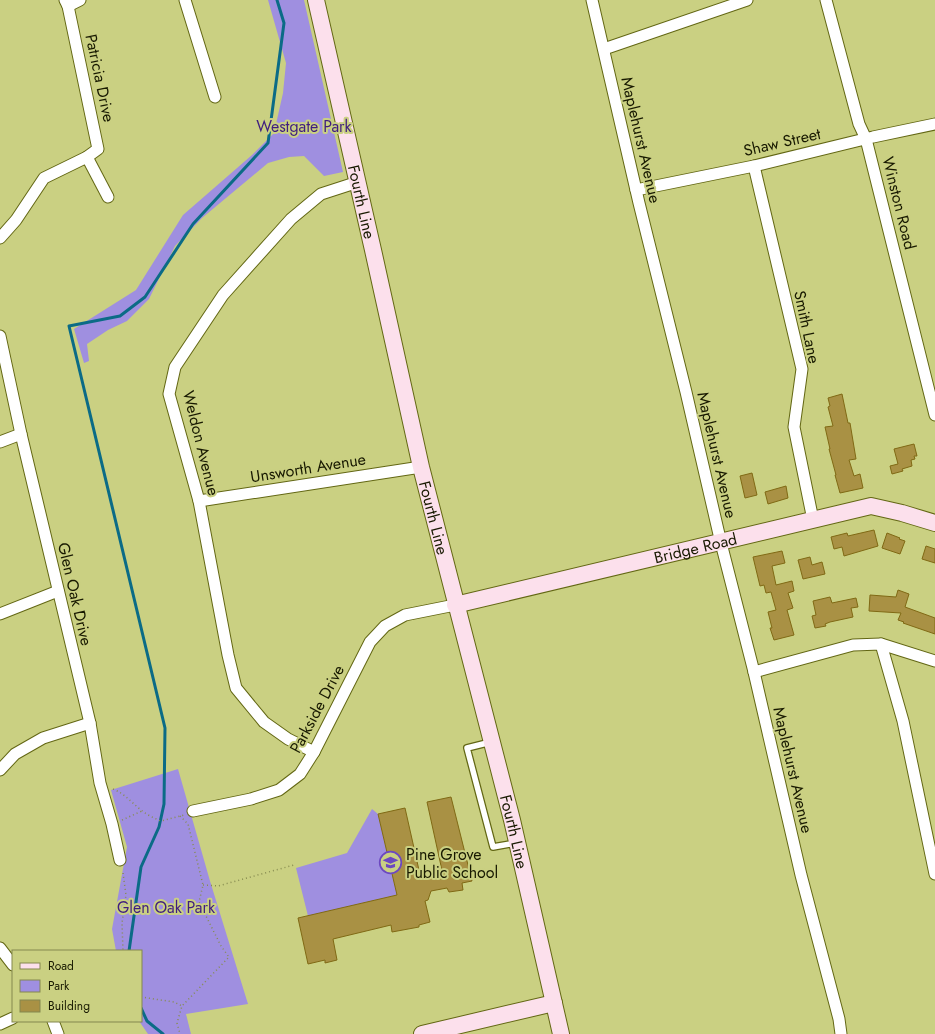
<svg xmlns="http://www.w3.org/2000/svg" width="935" height="1034" viewBox="0 0 935 1034" font-family="Jost,sans-serif">
	<style>
		.green { fill: #9f8fe0 }
		.lines { fill: none; stroke-linecap: round; stroke-linejoin: round }
		.stream { stroke: #0b6b86; stroke-width: 3 }
		.building { fill: #a99144; stroke: #806914 }
		.lane-casing { stroke: #636714; stroke-width: 8 }
		.street-casing { stroke: #636714; stroke-width: 13 }
		.secondary-casing { stroke: #636714; stroke-width: 18 }
		.path { stroke: #878c51; stroke-width: 1.5; stroke-dasharray: 1 3; stroke-linecap: butt }
		.lane { stroke: #fff; stroke-width: 5.5 }
		.street { stroke: #fff; stroke-width: 11 }
		.secondary { stroke: #fce0ec; stroke-width: 16 }
		.labels { text-anchor: middle; dominant-baseline: central; stroke-width: 4; stroke-linejoin: round; paint-order: stroke }
		.street-label { font-size: 16px; fill: #181900; stroke: #cad082 }
		.park-label { font-size: 16px; fill: #3f1d7f; stroke: #cad082 }
		.poi-label { font-size: 16px; fill: #181900; stroke: #cad082; text-anchor: start }
	</style>
	<rect width="100%" height="100%" fill="#cad082"/>
	<g class="green">
		<polygon points="268,0 304,0 343,172 324,176 304,156 289,157 268,163 202,218 175,246 149,299 127,321 108,330 87,344 89,361 84,363 74,329 136,290 183,215 252,155 274,133 283,93 286,63"/>
		<polygon points="178,769 210,881 248,1004 186,1014 191,1034 148,1034 139,1021 141,1021 141,951 116,951 112,929 127,847 111,790"/>
		<polygon points="372,809 378,814 397,895 308,916 296,868 347,853"/>
	</g>
	<g class="lines">
		<g class="stream">
			<polyline points="129,951 141,867 159,827 164,804 165,728 69,326 120,316 145,297 193,224 268,143 284,23 277,0"/>
			<polyline points="141,1008 147,1021 163,1034"/>
		</g>
	</g>
	<g class="building">
		<polygon points="842,394 848,423 850,423 856,459 849,460 854,476 860,474 863,488 840,493 835,475 836,475 829,449 830,449 825,427 833,426 828,407 830,406 828,398"/>
		<polygon points="914,444 917,456 914,456 915,459 911,460 912,466 902,469 903,471 892,474 890,466 898,464 894,449"/>
		<polygon points="752,473 757,495 745,498 740,476"/>
		<polygon points="786,486 788,498 768,504 765,492"/>
		<polygon points="874,530 878,546 844,556 842,547 834,549 831,537 847,533 848,536"/>
		<polygon points="887,533 900,538 899,539 905,541 900,554 882,548"/>
		<polygon points="926,546 935,549 935,563 922,559"/>
		<polygon points="782,551 785,563 772,566 776,585 792,581 794,591 788,593 793,608 787,610 794,635 774,640 770,628 772,628 768,612 776,610 771,592 766,593 764,585 760,586 753,557"/>
		<polygon points="810,557 812,565 822,562 825,574 803,579 798,560"/>
		<polygon points="898,590 909,594 905,607 935,618 935,634 903,623 904,622 898,620 901,613 869,611 870,595 896,597"/>
		<polygon points="830,597 832,603 856,598 858,607 851,608 853,617 830,622 825,624 826,626 815,628 812,616 816,615 813,601"/>
		<polygon points="451,797 472,881 462,883 463,890 449,892 447,888 431,891 428,900 425,901 430,922 419,925 419,927 392,932 391,925 333,939 337,960 325,963 325,960 308,964 298,918 397,895 378,814 405,808 421,879 443,875 427,802"/>
	</g>
	<g class="lines">
		<defs>
			<polyline id="lane" points="491,742 467,748 493,847 516,843"/>
			<g id="street">
				<polyline points="185,0 215,97"/>
				<polyline points="592,0 639,203 686,392 721,543 754,672 801,875 839,1019 841,1034"/>
				<polyline points="826,0 859,124 866,139 935,415"/>
				<polyline points="68,6 80,0"/>
				<polyline points="604,49 747,0"/>
				<polyline points="87,157 108,197"/>
				<polyline points="754,166 802,369 794,427 813,520"/>
				<polyline points="636,190 754,166 873,137 935,124"/>
				<polyline points="0,238 16,220 44,178 87,157 98,149 68,6 65,0"/>
				<polyline points="0,336 21,434 90,723 100,783 112,824 120,860"/>
				<polyline points="0,442 21,434"/>
				<polyline points="199,501 421,467"/>
				<polyline points="0,614 58,591"/>
				<polyline points="881,644 903,721 935,874"/>
				<polyline points="754,672 853,645 881,644 935,661"/>
				<polyline points="314,752 288,739 264,722 236,688 228,655 199,501 169,394 175,367 223,295 291,219 321,194 358,182"/>
				<polyline points="0,770 15,754 43,738 90,723"/>
				<polyline points="193,811 251,799 279,790 300,774 314,752 370,642 385,626 405,615 455,605"/>
				<polyline points="0,948 13,965"/>
				<polyline points="53,1021 58,1034"/>
				<polyline points="0,1024 13,1018"/>
			</g>
			<g id="secondary">
				<path id="s1" d="M 316,0 L 373,250 L 421,467 L 512,820 L 561,1034"/>
				<path id="s2" d="M 455,605 L 871,506 L 902,513 L 935,523"/>
				<polyline points="422,1034 554,1003"/>
			</g>
		</defs>
		<use href="#lane" class="lane-casing"/>
		<use href="#street" class="street-casing"/>
		<use href="#secondary" class="secondary-casing"/>
		<g class="path">
			<path d="M 113,789 C 125,794 131,802 141,810 C 147,815 154,818 161,821 L 184,815"/>
			<polyline points="180,816 188,824 203,885 199,902 221,946 229,957 182,1006 177,1023 180,1034"/>
			<polyline points="122,820 142,811"/>
			<polyline points="123,873 126,895 122,923 123,951"/>
			<polyline points="203,885 218,886 294,865"/>
			<polyline points="141,997 174,1002 182,1006"/>
		</g>
		<use href="#lane" class="lane"/>
		<use href="#street" class="street"/>
		<use href="#secondary" class="secondary"/>
	</g>
	<defs>
		<symbol id="school-ring" viewBox="-11 -11 22 22"><circle r="9.5" fill="#cad082" stroke="#6c48c1" stroke-width="1.5"/><path d="M0-5L7-2L0 1L-7-2ZM-4 1L0 2.5L4 1V4Q0 6-4 4Z" fill="#6c48c1"/></symbol>
	</defs>
	<g fill-rule="evenodd">
		<use href="#school-ring" x="378" y="850" width="25" height="25"/>
	</g>
	<g class="labels">
		<g class="street-label">
			<text transform="translate(100 78) rotate(78)">Patricia Drive</text>
			<text transform="translate(641 140) rotate(77)">Maplehurst Avenue</text>
			<text transform="translate(782 142) rotate(-13)">Shaw Street</text>
			<text stroke="none"><textPath href="#s1" startOffset="207">Fourth Line</textPath></text>
			<text transform="translate(899 203) rotate(76)">Winston Road</text>
			<text transform="translate(807 327) rotate(78)">Smith Lane</text>
			<text transform="translate(201 443) rotate(76)">Weldon Avenue</text>
			<text transform="translate(717 455) rotate(77)">Maplehurst Avenue</text>
			<text transform="translate(308 468) rotate(-9)">Unsworth Avenue</text>
			<text stroke="none"><textPath href="#s1" startOffset="531">Fourth Line</textPath></text>
			<text stroke="none"><textPath href="#s2" startOffset="247">Bridge Road</textPath></text>
			<text transform="translate(75 594) rotate(77)">Glen Oak Drive</text>
			<text transform="translate(317 709) rotate(-62)">Parkside Drive</text>
			<text transform="translate(793 770) rotate(77)">Maplehurst Avenue</text>
			<text stroke="none"><textPath href="#s1" startOffset="855">Fourth Line</textPath></text>
		</g>
		<g class="park-label">
			<text x="304" y="126">Westgate Park</text>
			<text x="166" y="907">Glen Oak Park</text>
		</g>
		<g class="poi-label">
			<text x="406" y="854">Pine Grove<tspan x="406" dy="18">Public School</tspan></text>
		</g>
	</g>
	<rect x="12" y="950" width="130" height="72" fill="#cad082" stroke="#83874e"/>
	<rect x="20" y="963" width="20" height="6" fill="#fce0ec" stroke="#83874e"/>
	<text x="48" y="970" font-size="12" fill="#181900">Road</text>
	<rect x="20" y="980" width="20" height="12" fill="#9f8fe0" stroke="#83874e"/>
	<text x="48" y="990" font-size="12" fill="#181900">Park</text>
	<rect x="20" y="1000" width="20" height="12" fill="#a99144" stroke="#83874e"/>
	<text x="48" y="1010" font-size="12" fill="#181900">Building</text>
</svg>
